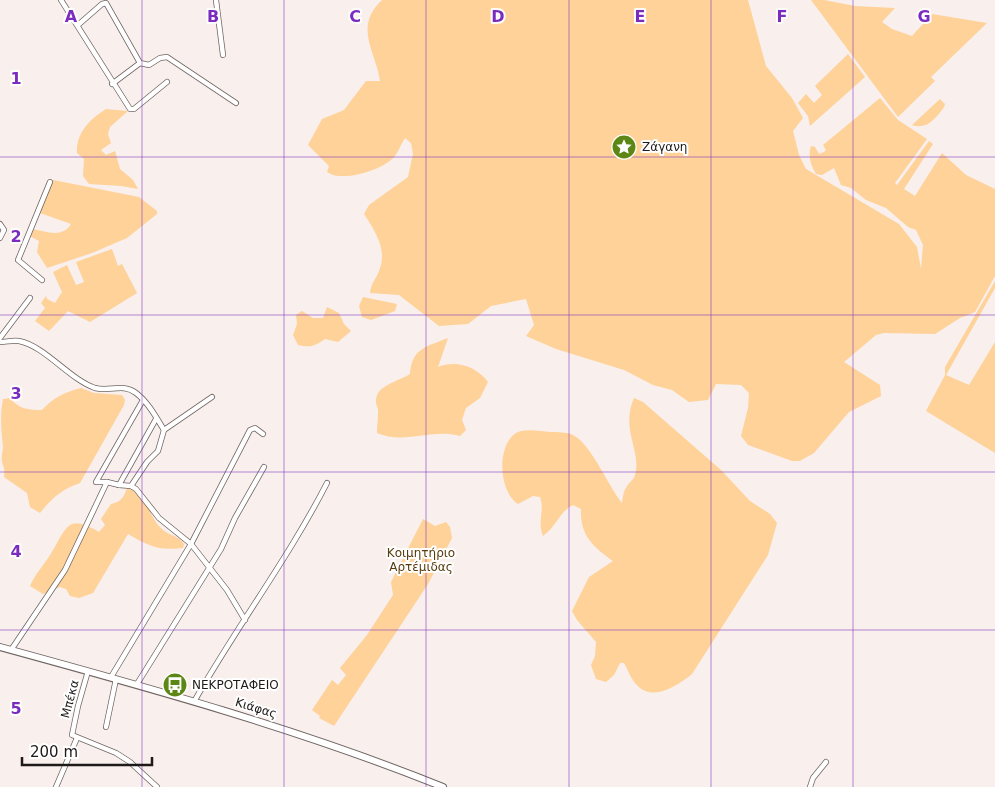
<svg xmlns="http://www.w3.org/2000/svg" width="995" height="787" viewBox="0 0 995 787" font-family="'DejaVu Sans',sans-serif">
	<style>
		.green { fill: #fed298 }
		.lines { fill: none; stroke-linecap: round; stroke-linejoin: round }
		.street-casing { stroke: #6f6664; stroke-width: 6 }
		.secondary-casing { stroke: #6f6664; stroke-width: 8 }
		.street { stroke: #fff; stroke-width: 4.5 }
		.secondary { stroke: #fff; stroke-width: 6 }
		.grid { fill: none; stroke: #7b2cbf; stroke-width: 1; stroke-opacity: 0.55 }
		.labels { text-anchor: middle; dominant-baseline: central; stroke-width: 4; stroke-linejoin: round; paint-order: stroke }
		.poi-label { font-size: 12px; fill: #1e1a19; stroke: #fff; text-anchor: start }
		.park-label { font-size: 12px; fill: #583b0e; stroke: #fff }
		.street-label { font-size: 12px; fill: #1e1a19; stroke: #fff }
		.grid-label { font-size: 16px; text-anchor: middle; font-weight: bold; fill: #7b2cbf; stroke: #fff; stroke-width: 4; stroke-linejoin: round; paint-order: stroke }
	</style>
	<rect width="100%" height="100%" fill="#f9efec"/>
	<g class="green">
		<path d="M 382,0 L 748,0 L 766,66 L 792,98 L 803,118 L 793,131 L 799,155 L 806,169 L 899,224 L 917,247 L 921,269 L 923,245 L 916,230 L 908,227 L 886,208 L 866,200 L 851,188 L 841,185 L 834,168 L 822,175 L 816,174 C 810,164 808,155 811,146 L 815,147 L 819,154 L 824,152 L 826,150 L 823,145 L 880,98 L 898,120 L 927,139 L 895,183 L 897,185 L 929,141 L 933,144 L 904,189 L 915,196 L 942,153 L 966,175 L 995,189 L 995,276 L 975,312 L 960,318 L 935,334 L 884,333 L 876,335 L 844,362 L 880,385 L 881,396 L 849,412 L 814,453 L 800,461 L 792,461 L 748,445 L 741,436 L 748,408 L 749,393 L 741,385 L 716,384 L 708,400 L 689,402 L 672,390 L 653,385 L 624,370 L 556,349 L 526,336 L 534,325 L 526,299 L 491,306 L 468,324 L 439,326 L 399,295 L 370,293 C 371,283 376,279 379,271 C 388,250 375,231 364,214 L 369,205 L 408,177 L 413,154 L 411,143 L 405,138 C 401,144 399,150 395,156 C 384,170 341,183 327,172 L 329,166 L 308,145 L 322,119 L 344,110 L 366,81 L 380,81 C 376,52 353,27 382,0 Z"/>
		<polygon points="811,0 824,0 855,6 895,8 882,22 892,29 912,36 932,14 987,23 931,77 935,81 898,117"/>
		<polygon points="848,54 865,77 810,126 808,116 798,103 806,94 814,103 822,95 815,86"/>
		<path d="M 940,99 L 945,104 L 944,107 C 935,119 927,130 912,125 Z"/>
		<path d="M 106,109 L 128,111 L 110,127 L 108,134 L 111,143 L 101,150 L 106,155 L 115,151 L 120,169 L 133,180 L 138,189 L 121,186 L 89,184 L 83,176 L 84,159 L 77,153 C 76,133 90,119 106,109 Z"/>
		<path d="M 53,180 L 139,197 L 157,211 L 157,214 L 127,238 L 92,253 L 47,268 L 37,252 L 39,241 L 30,236 L 33,229 C 47,232 63,238 71,224 L 40,213 Z"/>
		<polygon points="112,249 118,266 122,264 137,293 90,322 68,311 49,331 35,321 45,308 41,303 46,296 47,299 55,303 62,292 53,272 67,265 76,285 84,282 76,262"/>
		<polygon points="995,281 995,288 946,375 969,385 995,342 995,453 926,411 945,375 945,367"/>
		<polygon points="363,297 397,304 395,311 371,320 362,317 359,306"/>
		<path d="M 327,307 L 339,313 L 344,324 L 351,331 L 338,342 L 325,339 C 315,346 310,348 298,345 L 293,335 L 297,324 L 296,315 L 302,311 L 313,318 L 323,318 Z"/>
		<path d="M 448,338 L 438,367 C 456,360 476,366 488,382 L 480,398 L 466,408 L 462,420 L 466,430 L 460,436 C 433,428 404,445 377,433 C 377,426 378,420 378,413 C 379,409 376,406 376,402 C 375,385 398,382 410,374 C 412,348 426,347 448,338 Z"/>
		<path d="M 81,388 L 94,393 L 122,395 L 125,400 L 124,405 L 80,483 C 62,489 52,498 40,513 L 30,507 L 27,493 L 4,477 C 5,470 4,468 2,462 C 1,456 3,451 3,446 C 1,432 0,413 3,399 L 10,398 C 19,409 28,410 42,410 C 53,398 65,392 81,388 Z"/>
		<path d="M 634,398 L 643,402 L 721,470 L 750,501 L 770,514 L 777,523 L 768,555 L 692,674 C 677,686 652,703 636,684 C 631,679 628,670 624,663 L 620,663 L 614,675 L 606,682 L 596,679 L 591,665 L 595,656 L 596,642 L 577,620 L 572,611 L 589,577 L 613,561 C 592,546 580,535 581,509 L 573,505 C 559,512 556,527 543,536 C 537,522 545,510 540,497 L 533,496 L 518,504 C 499,492 496,446 516,433 C 524,428 541,431 550,432 C 557,432 567,432 573,435 C 592,445 608,486 622,503 C 623,498 623,492 626,488 C 628,483 634,480 635,475 C 642,451 620,430 634,398 Z"/>
		<path d="M 127,488 C 148,493 149,519 162,529 C 169,536 178,535 184,544 L 183,548 C 158,551 149,546 128,534 L 93,593 L 79,598 L 70,596 L 66,589 L 60,587 L 43,594 L 30,586 C 36,572 46,563 53,550 C 68,524 69,515 99,532 L 105,525 L 101,519 L 111,504 C 121,502 124,497 127,488 Z"/>
		<polygon points="423,519 435,526 446,522 450,527 452,538 428,584 334,726 319,718 320,716 312,710 332,680 338,685 346,675 340,668 367,635 393,595 391,582"/>
	</g>
	<g class="lines">
		<defs>
			<g id="street">
				<polyline points="61,0 130,109 134,109 167,82"/>
				<polyline points="216,0 223,55"/>
				<polyline points="78,25 102,4 106,3 140,63 149,65 160,58 167,57 236,103"/>
				<polyline points="112,84 140,63"/>
				<polyline points="0,224 4,230 0,238"/>
				<polyline points="42,280 18,260 50,182"/>
				<polyline points="0,338 30,298"/>
				<path d="M 0,342 C 6,342 13,340 19,341 C 45,346 69,379 95,388 C 110,392 123,383 136,393 C 148,402 156,417 164,430"/>
				<polyline points="107,482 119,485 156,419"/>
				<polyline points="119,485 131,486 136,489 159,518 191,544 227,590 245,620"/>
				<polyline points="131,486 147,462 158,451 164,430 212,397"/>
				<polyline points="11,650 65,570 107,482 96,482 143,400"/>
				<polyline points="88,671 78,706 72,735 116,753 130,762 157,787"/>
				<polyline points="111,677 191,544 250,430 255,428 263,434"/>
				<polyline points="137,684 221,549 235,518 264,467"/>
				<path d="M 195,700 C 237,626 288,559 327,483"/>
				<polyline points="106,727 116,679"/>
				<polyline points="56,787 77,738"/>
				<polyline points="810,787 813,778 826,762"/>
			</g>
			<path id="secondary" d="M 0,647 C 150,688 299,729 443,787"/>
		</defs>
		<use href="#street" class="street-casing"/>
		<use href="#secondary" class="secondary-casing"/>
		<use href="#street" class="street"/>
		<use href="#secondary" class="secondary"/>
	</g>
	<path class="grid" d="M 142,0 L 142,787M 284,0 L 284,787M 426,0 L 426,787M 569,0 L 569,787M 711,0 L 711,787M 853,0 L 853,787M 0,157 L 995,157M 0,315 L 995,315M 0,472 L 995,472M 0,630 L 995,630"/>
	<defs>
		<symbol id="sight-disc" viewBox="-11 -11 22 22"><circle r="9.5" fill="#5c8714" stroke="#fff"/><path d="M0-6L1.8-2.2L6-1.7L2.9 1.2L3.7 5.4L0 3.3L-3.7 5.4L-2.9 1.2L-6-1.7L-1.8-2.2Z" fill="#fff"/></symbol>
		<symbol id="bus-disc" viewBox="-11 -11 22 22"><circle r="9.5" fill="#5c8714" stroke="#fff"/><path d="M-5-6H5V4H4V6H2V4H-2V6H-4V4H-5ZM-3.5-4V0h7V-4ZM-3.5 1.2v1.5H-2V1.2ZM2 1.2v1.5H3.5V1.2Z" fill="#fff"/></symbol>
	</defs>
	<g fill-rule="evenodd">
		<use href="#sight-disc" x="610" y="133" width="28" height="28"/>
		<use href="#bus-disc" x="161" y="671" width="28" height="28"/>
	</g>
	<g class="labels">
		<g class="poi-label">
			<text x="642" y="147">Ζάγανη</text>
			<text x="192" y="685">ΝΕΚΡΟΤΑΦΕΙΟ</text>
		</g>
		<g class="park-label">
			<text x="421" y="553">Κοιμητήριο<tspan x="421" dy="14">Αρτέμιδας</tspan></text>
		</g>
		<g class="street-label">
			<text transform="translate(70 699) rotate(-75)">Μπέκα</text>
			<text transform="translate(256 708) rotate(17)">Κιάφας</text>
		</g>
	</g>
	<g class="grid-label">
		<text x="71" y="22">A</text>
		<text x="213" y="22">B</text>
		<text x="355" y="22">C</text>
		<text x="498" y="22">D</text>
		<text x="640" y="22">E</text>
		<text x="782" y="22">F</text>
		<text x="924" y="22">G</text>
		<text x="16" y="84">1</text>
		<text x="16" y="242">2</text>
		<text x="16" y="399">3</text>
		<text x="16" y="557">4</text>
		<text x="16" y="714">5</text>
	</g>
	<path d="M22 757v8h130v-8" fill="none" stroke="#1e1a19" stroke-width="2.5"/>
	<text x="30" y="757" font-size="15" fill="#1e1a19" stroke="#ffffff" stroke-width="4" paint-order="stroke">200 m</text>
</svg>
